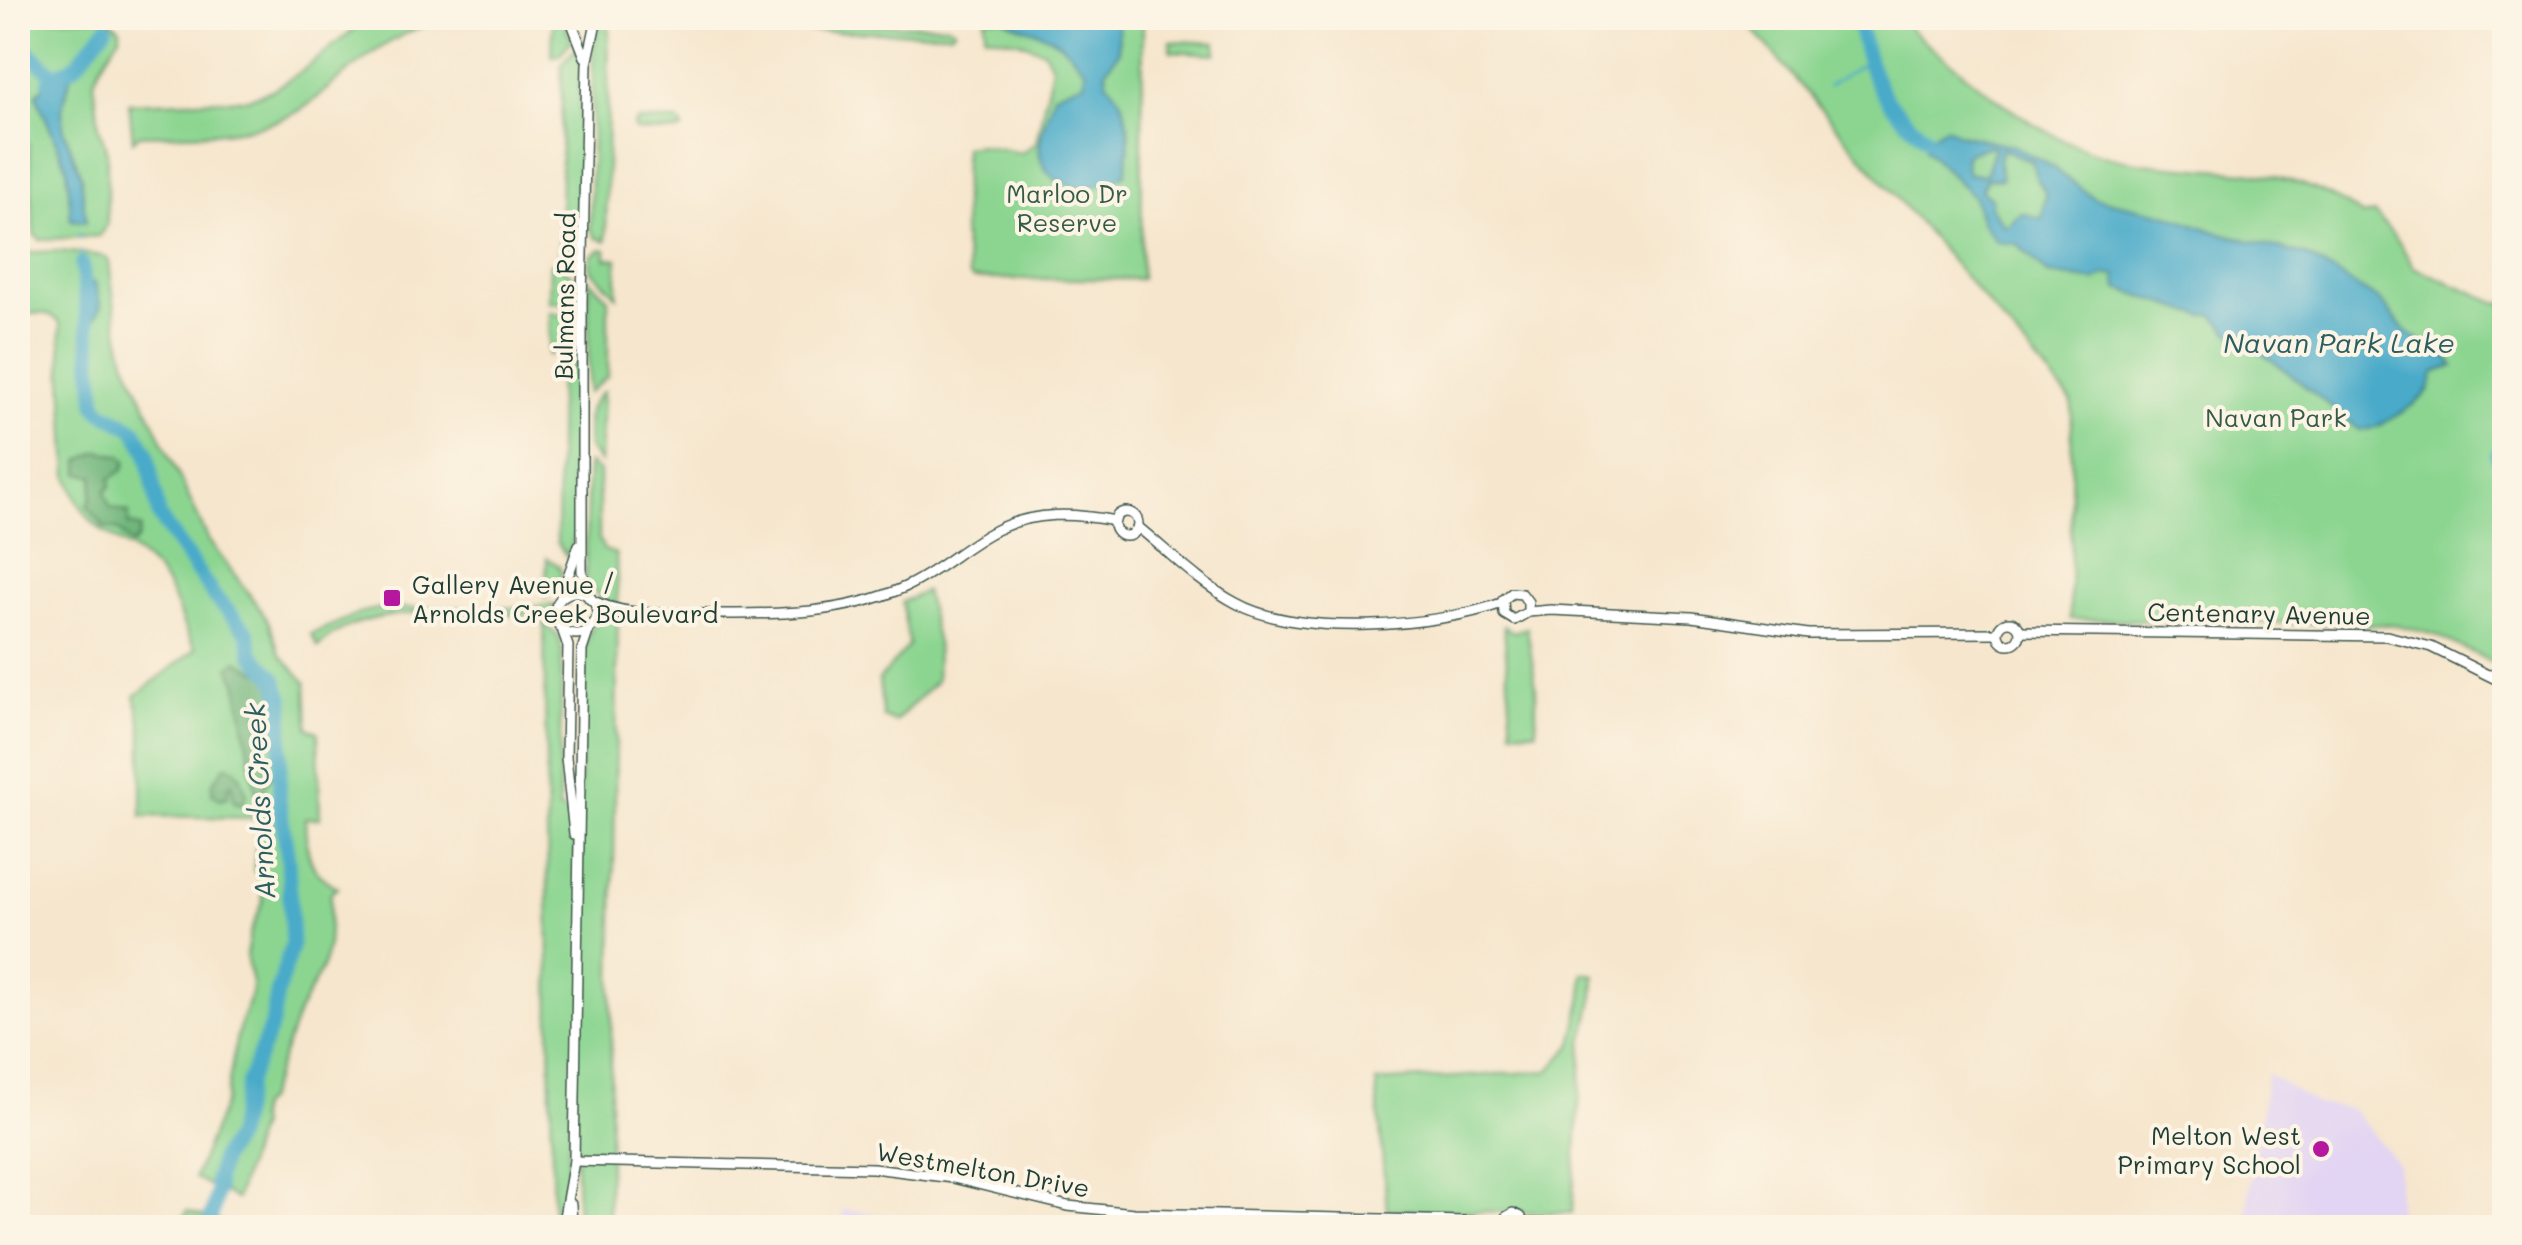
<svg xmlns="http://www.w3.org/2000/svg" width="2522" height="1245" viewBox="0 0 2522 1245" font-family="Mali,sans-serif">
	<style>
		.built { fill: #e2d4f3 }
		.green { fill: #8cd591; stroke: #568962; stroke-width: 2.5 }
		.forest { fill: #71b67b; stroke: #487a58; stroke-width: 2.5 }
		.water { fill: #4aaac9; stroke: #34747e; stroke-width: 2.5; fill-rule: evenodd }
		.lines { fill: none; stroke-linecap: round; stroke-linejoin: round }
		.stream { stroke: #4aaac9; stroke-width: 2.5 }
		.river { stroke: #4aaac9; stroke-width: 15 }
		.minor-casing { stroke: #3f564b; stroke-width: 12 }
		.minor { stroke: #fff; stroke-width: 9 }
		.poi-dot { fill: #b5179e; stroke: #fcf5e5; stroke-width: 4 }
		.labels { text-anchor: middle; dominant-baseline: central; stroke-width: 8; stroke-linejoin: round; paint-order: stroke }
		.park-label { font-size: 25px; fill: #355b47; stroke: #fcf5e5 }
		.street-label { font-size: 25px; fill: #1f3d34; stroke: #fcf5e5 }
		.poi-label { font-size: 25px; fill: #1f3d34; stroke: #fcf5e5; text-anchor: start }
		.water-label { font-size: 28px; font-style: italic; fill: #2c5e61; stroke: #fcf5e5 }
	</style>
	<rect width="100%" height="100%" fill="#fcf5e5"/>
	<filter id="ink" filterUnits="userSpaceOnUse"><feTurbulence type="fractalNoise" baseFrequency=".01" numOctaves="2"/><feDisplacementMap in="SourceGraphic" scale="20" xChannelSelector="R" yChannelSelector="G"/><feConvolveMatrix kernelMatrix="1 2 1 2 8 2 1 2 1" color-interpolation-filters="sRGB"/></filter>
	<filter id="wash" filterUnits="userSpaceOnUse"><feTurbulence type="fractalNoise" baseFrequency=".0048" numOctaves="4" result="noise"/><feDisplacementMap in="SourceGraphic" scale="40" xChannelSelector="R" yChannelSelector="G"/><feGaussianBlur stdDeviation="2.25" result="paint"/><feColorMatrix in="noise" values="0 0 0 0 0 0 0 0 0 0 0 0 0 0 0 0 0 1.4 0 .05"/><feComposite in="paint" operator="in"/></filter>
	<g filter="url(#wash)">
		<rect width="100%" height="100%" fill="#f6e6cd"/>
		<g class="built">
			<polygon points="2267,1073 2316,1104 2352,1109 2398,1164 2398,1227 2244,1227"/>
			<polygon points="843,1209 885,1215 885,1227 842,1227"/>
		</g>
		<g class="green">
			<polygon points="18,18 108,18 120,28 120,36 100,66 94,81 99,127 107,152 107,225 99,236 40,240 34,234 29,147 18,120"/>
			<path d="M 368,18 L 454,18 C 405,26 371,53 334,83 C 320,95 307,108 291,115 C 244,137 189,133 139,135 L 133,141 L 129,103 L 247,99 L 272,90 L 302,71 Z"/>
			<polygon points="550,18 563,21 572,40 559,55 552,56 553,21"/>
			<polygon points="605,18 615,18 609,25 606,241 596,238 590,228 593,47 600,22"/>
			<polygon points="731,18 767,18 808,23 948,25 955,29 951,33 807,31"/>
			<polygon points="985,18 1143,18 1141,279 973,279 969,276 963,236 964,147 980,145 1021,153 1036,143 1052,66 1044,51 1018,41 985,35"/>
			<path d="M 1743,18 L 1900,18 C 1914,35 1935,49 1952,63 C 2009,109 2062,152 2137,162 C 2222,175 2287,161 2363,216 L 2375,213 L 2401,245 L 2413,267 L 2498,303 L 2504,302 L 2504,668 L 2438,636 L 2398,625 L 2070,619 L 2072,402 Z"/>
			<polygon points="1171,41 1216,43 1216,54 1171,51"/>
			<polygon points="576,48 580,59 579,261 573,266 560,256 562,64"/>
			<polygon points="637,121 678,121 683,128 678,132 637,131 633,127"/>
			<polygon points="601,249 606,250 606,258 617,259 617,296 590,269 591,256"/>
			<path d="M 59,251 L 104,256 L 109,261 L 117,325 L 125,360 L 209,541 L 256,603 L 269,623 L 280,654 L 306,683 L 308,728 L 318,732 L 320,818 L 305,818 C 306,848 307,873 337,887 L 331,892 L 328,944 L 323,966 L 298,1013 L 267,1099 L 259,1107 L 257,1117 L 259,1125 L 236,1199 L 194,1178 L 226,1099 L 237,1035 L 253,988 L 246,955 L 250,934 L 263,901 L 261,881 L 254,870 L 259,818 L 142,816 L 142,727 L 135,696 L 196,649 C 180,627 178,599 162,578 C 128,531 88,547 68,475 L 60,323 C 49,309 33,314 18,315 L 18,253 Z"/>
			<polygon points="556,263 576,278 578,295 569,303 549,302 550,264"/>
			<polygon points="589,280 608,298 608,376 588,393"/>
			<polygon points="550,312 576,319 576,338 549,355"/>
			<polygon points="573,351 577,354 576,532 567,557 557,543 559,360 564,352"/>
			<path d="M 603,392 L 600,462 L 588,448 C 588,423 582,410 603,392 Z"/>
			<polygon points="588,463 599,471 599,539 604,550 616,554 618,604 601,599 585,580"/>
			<path d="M 547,558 L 559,566 C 566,579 556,590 545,598 Z"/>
			<polygon points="925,591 937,644 936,681 895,722 883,717 879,680 909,645 902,602"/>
			<path d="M 554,605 L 554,619 L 546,616 C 483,615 363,598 318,647 L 311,634 L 363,612 L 382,608 L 510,608 Z"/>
			<polygon points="600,615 618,617 608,1227 577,1227 574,1079 567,1176 553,1227 544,624 559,637 562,650 559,809 573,816 577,871 584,655 589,633"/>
			<polygon points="1504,626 1513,632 1527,628 1536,687 1536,731 1512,730"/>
			<polygon points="1583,973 1595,975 1594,996 1583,1043 1572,1213 1387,1210 1376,1082 1549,1071 1572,1045 1583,996"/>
			<polygon points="187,1211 226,1224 227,1227 179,1227"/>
		</g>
		<g class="forest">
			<polygon points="98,451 121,456 126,462 123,470 110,479 111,486 105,492 110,507 129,513 128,524 141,528 138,539 132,545 118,530 104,527 87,505 91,499 94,476 80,474 80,461"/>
			<polygon points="237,661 269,677 277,687 277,697 259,713 264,752 271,775 261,793 256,793 237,682 229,667"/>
			<path d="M 225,766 C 240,766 242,782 247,794 L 242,804 L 234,802 L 232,783 L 228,787 L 228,797 L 220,799 L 212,793 L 213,782 Z"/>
		</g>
		<g class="water">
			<path d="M 1003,18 L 1118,18 L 1119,52 L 1106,70 L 1107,83 C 1132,102 1131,146 1125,174 C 1098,191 1050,196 1040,155 C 1036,138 1050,110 1054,94 L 1084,82 L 1085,70 C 1072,54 1060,40 1041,33 C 1028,28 1014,26 1003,18 Z"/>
			<polygon points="73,68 62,108 64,130 81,176 86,222 71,220 67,168 36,95 53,75"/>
			<path d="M 1946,127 L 1958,134 L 2014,146 L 2051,166 L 2094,198 L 2166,214 L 2213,231 L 2305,255 L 2379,300 L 2407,332 L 2438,355 L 2448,357 L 2454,366 L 2434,373 C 2433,376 2431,386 2429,389 C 2420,403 2375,432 2360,430 L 2277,364 L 2228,331 L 2213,314 L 2202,316 L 2118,288 L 2116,275 L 2105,275 L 2095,281 L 2048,274 L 2017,244 L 1997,242 L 1983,224 L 1973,196 L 1925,149 L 1930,136 ZM 1991,146 L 1994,148 L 1985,175 L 1968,174 L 1965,160 L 1968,153 ZM 2002,149 L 2032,161 L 2036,177 L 2046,193 L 2042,219 L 2021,213 L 2005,227 L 1991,207 L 1991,198 L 1981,190 L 1987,178 L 2002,179 L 1999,160 Z"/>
			<polygon points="95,282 101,307 94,320 87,319 82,293 86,284"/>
		</g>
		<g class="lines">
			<g class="stream">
				<polyline points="1828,86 1859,66 1868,64"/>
				<polyline points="79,234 79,237"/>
				<polyline points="81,252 81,256"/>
				<polyline points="2504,446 2504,460"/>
			</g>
			<g class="river">
				<path d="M 1857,18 C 1872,80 1877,99 1929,140"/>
				<polyline points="18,36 27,50 53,75 49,82"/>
				<polyline points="53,75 73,68 106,28"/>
				<polyline points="82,264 96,404 101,411 134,429 147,452 159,516 214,596 248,633 252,654 275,678 283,701 279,799 288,859 292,944 277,994 272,1024 248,1082 236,1137 222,1157 216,1180 217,1190"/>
				<polyline points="2497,455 2504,468"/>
				<polyline points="2504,482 2504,524"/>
				<polyline points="209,1228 217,1190"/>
			</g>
		</g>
	</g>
	<g filter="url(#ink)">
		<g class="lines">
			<defs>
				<g id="minor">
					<polyline points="570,18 585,57"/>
					<circle cx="1126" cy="524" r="12"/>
					<path d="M 1138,527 C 1170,553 1199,583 1236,603 C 1298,638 1436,627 1502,603"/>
					<circle cx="576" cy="613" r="21"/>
					<polyline points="561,596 579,545"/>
					<polyline points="589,598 582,571 582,302 587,64 597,18"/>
					<path d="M 591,600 C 624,616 660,613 696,614 C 768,614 838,617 905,587 C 938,572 964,546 996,530 C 1034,511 1075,513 1115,521"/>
					<polyline points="1528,612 1528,602 1522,594 1512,593 1503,600 1504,614 1514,620 1528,612 1551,610 1692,617 1808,634 1997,633"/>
					<circle cx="2009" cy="633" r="11"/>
					<polyline points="594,623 624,612"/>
					<polyline points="562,629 568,646 566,757 574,834"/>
					<polyline points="2020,631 2387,636 2431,647 2504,683"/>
					<polyline points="2489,675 2504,674"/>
					<polyline points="574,1161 873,1168 953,1178 1068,1206 1134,1213 1504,1222"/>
					<polyline points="571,1204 572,1228"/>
					<polyline points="1523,1223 1730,1228"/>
					<polyline points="1504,1224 1506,1217 1513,1213 1521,1217 1523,1225"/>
					<polyline points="562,1228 574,1161 582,650 589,629"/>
				</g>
			</defs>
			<use href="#minor" class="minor-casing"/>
			<use href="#minor" class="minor"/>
		</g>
	</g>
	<g class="poi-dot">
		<rect x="382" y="588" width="20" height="20" rx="5"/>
		<circle cx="2321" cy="1149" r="10"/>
	</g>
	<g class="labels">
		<g class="park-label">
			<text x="1067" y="193">Marloo Dr<tspan x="1067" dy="29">Reserve</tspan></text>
			<text x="2276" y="417">Navan Park</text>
		</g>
		<g class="street-label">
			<text transform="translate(564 296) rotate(-89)">Bulmans Road</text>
			<text transform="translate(2259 613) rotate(1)">Centenary Avenue</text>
			<text transform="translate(983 1169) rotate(10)">Westmelton Drive</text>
		</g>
		<g class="poi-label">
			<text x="412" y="584">Gallery Avenue /<tspan x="412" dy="29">Arnolds Creek Boulevard</tspan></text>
			<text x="2301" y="1135" text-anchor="end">Melton West<tspan x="2301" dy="29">Primary School</tspan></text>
		</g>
		<g class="water-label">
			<text x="2339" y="342">Navan Park Lake</text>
			<text transform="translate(259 801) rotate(-93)">Arnolds Creek</text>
		</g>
	</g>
	<rect width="2522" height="1245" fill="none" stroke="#fcf5e5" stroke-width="60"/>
</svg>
